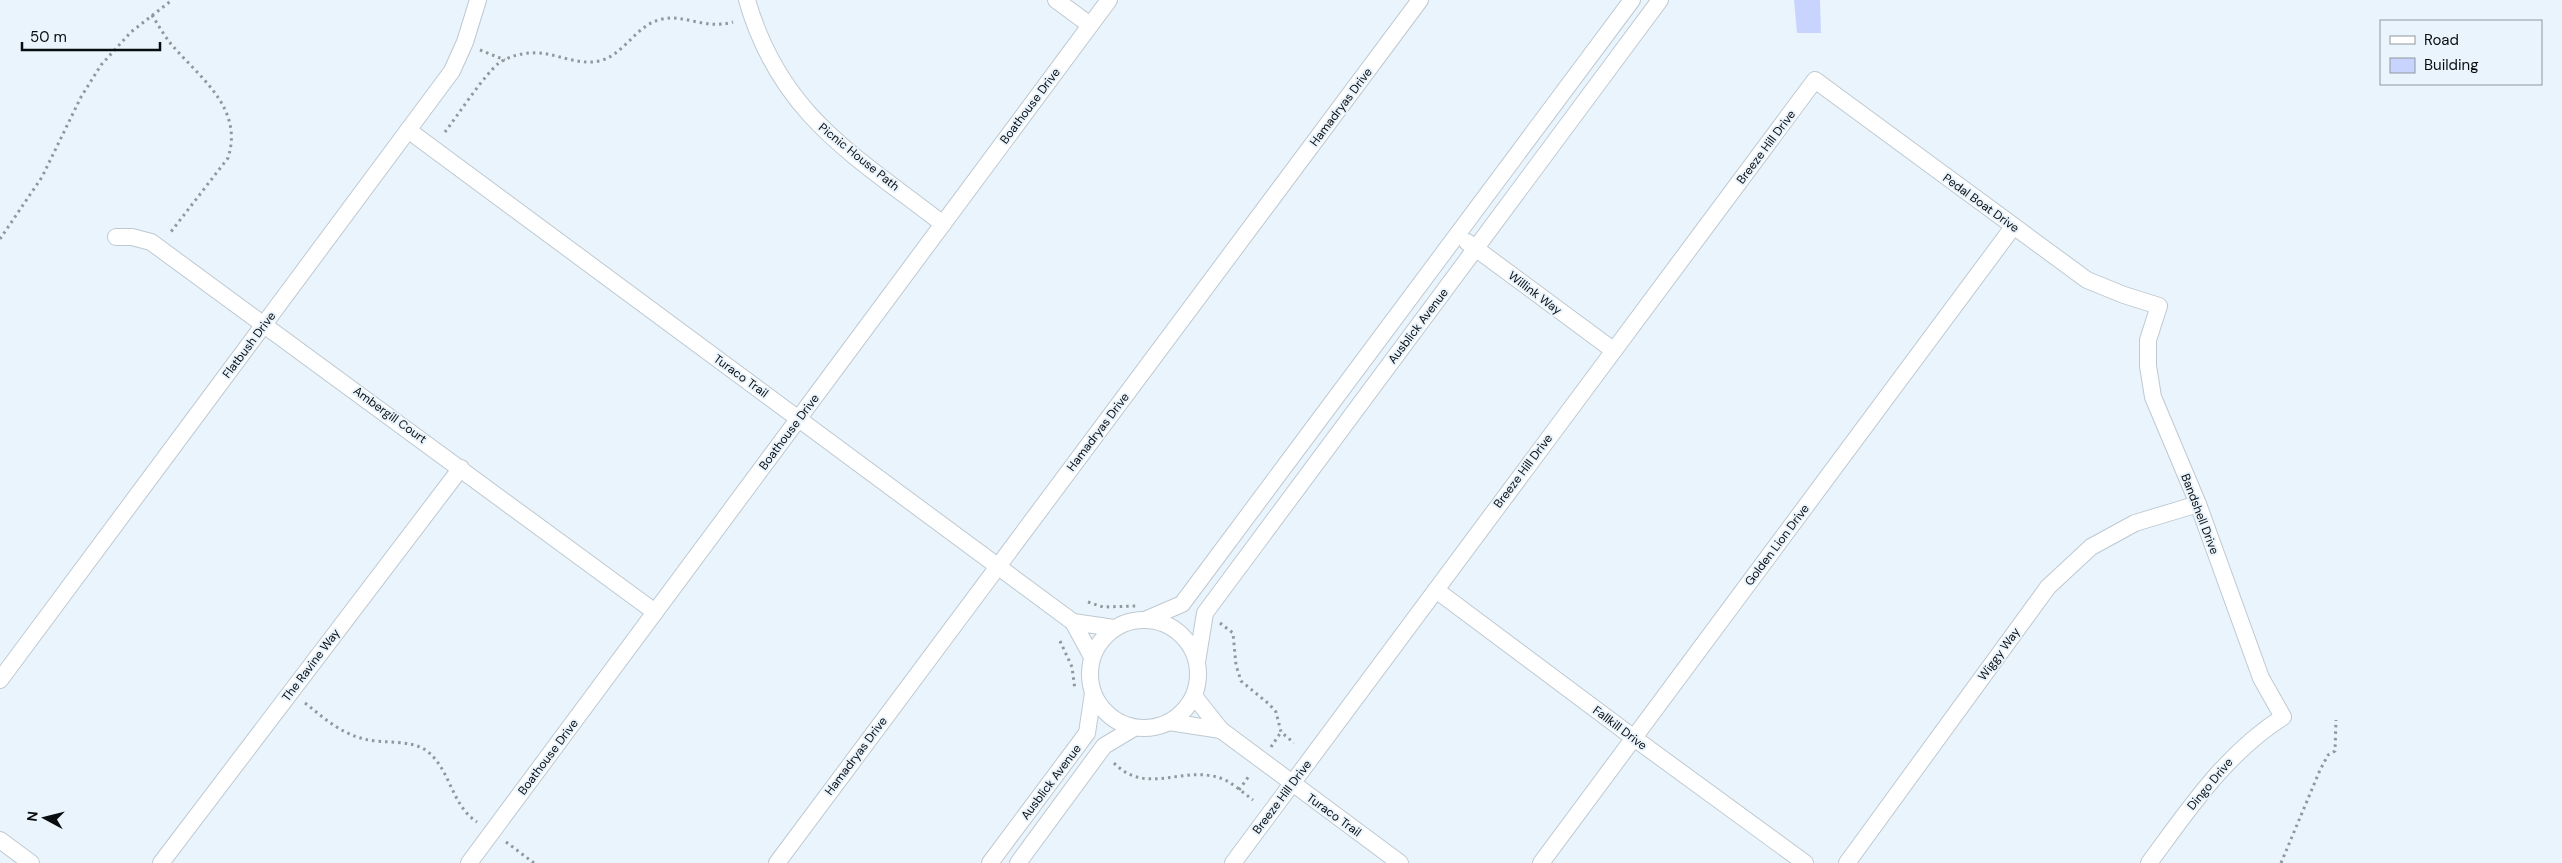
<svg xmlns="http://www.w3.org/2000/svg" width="2562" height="863" viewBox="0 0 2562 863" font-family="'DM Sans',sans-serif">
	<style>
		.building { fill: #c8d4fe }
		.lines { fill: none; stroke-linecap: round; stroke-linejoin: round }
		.minor-casing { stroke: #bec9d1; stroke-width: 18 }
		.path { stroke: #90989e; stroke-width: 3; stroke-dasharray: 2.5 4; stroke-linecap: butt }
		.minor { stroke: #fff; stroke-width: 16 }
		.labels { text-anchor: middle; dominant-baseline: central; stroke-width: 4; stroke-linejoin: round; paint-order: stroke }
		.street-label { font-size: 12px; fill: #0a0d10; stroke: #e9f4fc }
	</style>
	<rect width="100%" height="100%" fill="#e9f4fc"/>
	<polygon class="building" points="1794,0 1820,0 1821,33 1797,33"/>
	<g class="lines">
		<defs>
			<g id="minor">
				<path d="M 747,0 C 780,115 854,155 943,224"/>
				<polyline points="1056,0 1090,25"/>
				<polyline points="408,130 1073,622"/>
				<polyline points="116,237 132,237 151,242 655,612"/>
				<polyline points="1467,242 1613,350"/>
				<polyline points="1436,590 1634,738 1805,863"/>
				<polyline points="1147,619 1182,604 1632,0"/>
				<circle cx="1144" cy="674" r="54"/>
				<polyline points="1092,657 1073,622 1114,628"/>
				<polyline points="1197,662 1205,613 1660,0"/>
				<polyline points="0,680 452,71 465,42 478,0"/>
				<polyline points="1169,722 1221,730 1194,696"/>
				<polyline points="1221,730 1400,863"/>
				<polyline points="0,840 31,863"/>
				<polyline points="161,863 461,468"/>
				<polyline points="469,863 1109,0"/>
				<polyline points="777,863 1420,0"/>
				<polyline points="990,863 1087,733 1093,693"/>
				<polyline points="1018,863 1104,746 1134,728"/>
				<path d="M 1233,863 L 1815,80 L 2087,280 L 2124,295 L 2159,306 L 2148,340 L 2148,366 L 2153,397 L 2198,504 L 2261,678 L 2283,717 C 2225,754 2189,809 2149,863"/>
				<polyline points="1541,863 2013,227"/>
				<polyline points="1847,863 2048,587 2091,547 2135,523 2198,504"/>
			</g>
		</defs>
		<use href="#minor" class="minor-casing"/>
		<g class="path">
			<path d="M 152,15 C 158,25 164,35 171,44 C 200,78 244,108 228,158 L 170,233"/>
			<polyline points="480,50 505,60"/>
			<path d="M 445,132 C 458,115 484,75 499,63 C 512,54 531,51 547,54 C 563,57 582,65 599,61 C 625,55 635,25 662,19 C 684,14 706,30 733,22"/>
			<polyline points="0,239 42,177 81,97 101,65 131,32 172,0"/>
			<polyline points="1088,602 1103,607 1136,606"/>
			<polyline points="1220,623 1233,633 1236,665 1241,681 1269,704 1276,712 1281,732 1294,743"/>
			<polyline points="1060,641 1072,667 1075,690"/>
			<path d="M 305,703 C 324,718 340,733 364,739 C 383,744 411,739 427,751 C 451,770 451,805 477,822"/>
			<polyline points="1271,747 1281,732"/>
			<path d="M 1114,763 C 1145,795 1180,767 1217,777 C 1230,780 1242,792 1253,800"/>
			<polyline points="1239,790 1249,776"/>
			<polyline points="506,842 534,863"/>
			<polyline points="2281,863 2320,770 2328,755 2335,751 2336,720"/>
		</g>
		<use href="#minor" class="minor"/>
	</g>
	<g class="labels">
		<g class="street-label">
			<text transform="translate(1030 106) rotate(-53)">Boathouse Drive</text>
			<text transform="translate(1341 107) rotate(-53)">Hamadryas Drive</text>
			<text transform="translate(1766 147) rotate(-53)">Breeze Hill Drive</text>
			<text transform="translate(859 157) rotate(39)">Picnic House Path</text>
			<text transform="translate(1981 203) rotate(36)">Pedal Boat Drive</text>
			<text transform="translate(1535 293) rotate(37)">Willink Way</text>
			<text transform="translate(1418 326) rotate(-53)">Ausblick Avenue</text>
			<text transform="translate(249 345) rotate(-53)">Flatbush Drive</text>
			<text transform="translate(741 376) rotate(36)">Turaco Trail</text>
			<text transform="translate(390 415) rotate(36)">Ambergill Court</text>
			<text transform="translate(789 432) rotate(-53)">Boathouse Drive</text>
			<text transform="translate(1098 432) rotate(-53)">Hamadryas Drive</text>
			<text transform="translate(1523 471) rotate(-53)">Breeze Hill Drive</text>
			<text transform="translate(2200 514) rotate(69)">Bandshell Drive</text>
			<text transform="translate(1777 545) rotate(-53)">Golden Lion Drive</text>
			<text transform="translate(1999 654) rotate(-54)">Wiggy Way</text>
			<text transform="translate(311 665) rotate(-53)">The Ravine Way</text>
			<text transform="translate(1620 728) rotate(37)">Fallkill Drive</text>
			<text transform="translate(856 756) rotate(-53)">Hamadryas Drive</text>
			<text transform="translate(548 757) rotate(-53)">Boathouse Drive</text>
			<text transform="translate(1051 782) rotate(-53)">Ausblick Avenue</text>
			<text transform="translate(2210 784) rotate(-50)">Dingo Drive</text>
			<text transform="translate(1282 797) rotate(-53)">Breeze Hill Drive</text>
			<text transform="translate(1334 815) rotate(36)">Turaco Trail</text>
		</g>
	</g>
	<rect x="2380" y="20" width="162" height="65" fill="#e9f4fc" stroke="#90989e"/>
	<rect x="2390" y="36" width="25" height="8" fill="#ffffff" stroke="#90989e"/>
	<text x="2424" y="45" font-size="15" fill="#0a0d10">Road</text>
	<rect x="2390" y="58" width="25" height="15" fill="#c8d4fe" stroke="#90989e"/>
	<text x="2424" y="70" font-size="15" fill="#0a0d10">Building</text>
	<g transform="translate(45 818) rotate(277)" stroke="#e9f4fc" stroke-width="4" paint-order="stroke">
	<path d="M0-4L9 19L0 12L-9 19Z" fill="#0a0d10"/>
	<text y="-8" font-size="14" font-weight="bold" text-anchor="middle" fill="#0a0d10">N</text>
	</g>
	<path d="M22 42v8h138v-8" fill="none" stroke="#0a0d10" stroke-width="2.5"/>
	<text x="30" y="42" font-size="15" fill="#0a0d10" stroke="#e9f4fc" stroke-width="4" paint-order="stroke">50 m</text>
</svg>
